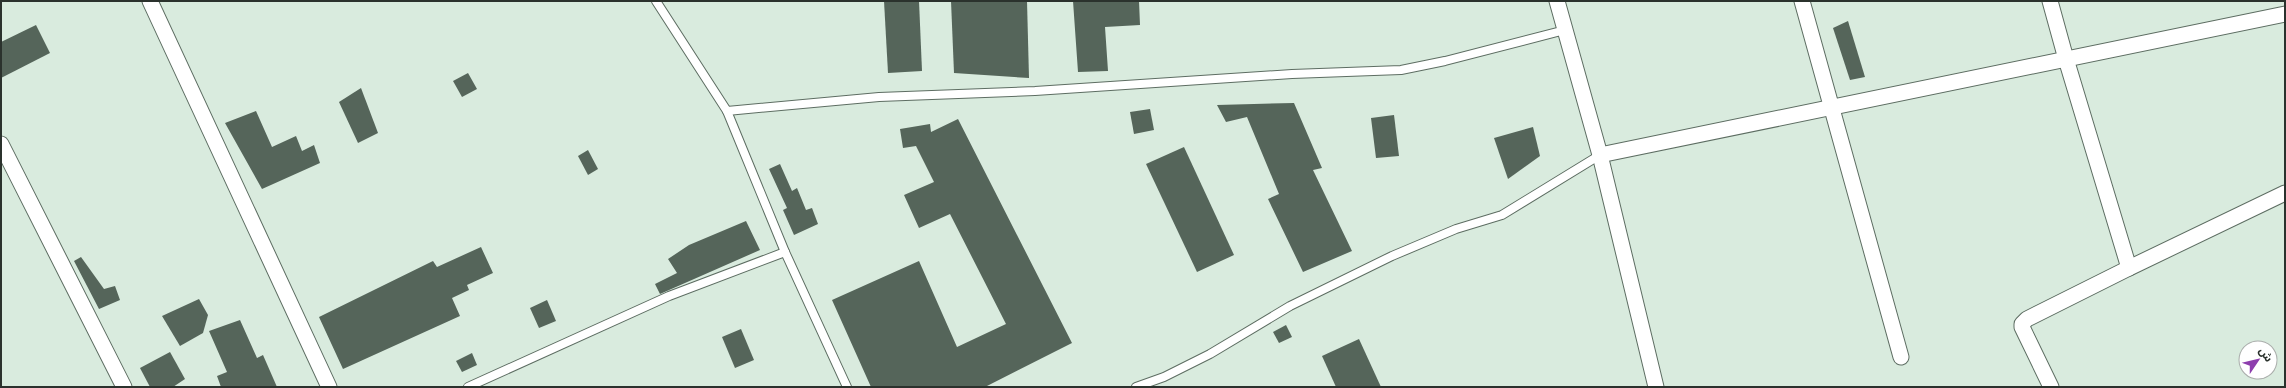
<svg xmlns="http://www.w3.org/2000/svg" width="2286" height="388" viewBox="0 0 2286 388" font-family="'Source Sans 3','Noto Sans Arabic',sans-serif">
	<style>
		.building { fill: #55655a }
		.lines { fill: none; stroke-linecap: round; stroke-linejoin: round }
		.lane-casing { stroke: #5d6d62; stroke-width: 10 }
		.street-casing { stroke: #5d6d62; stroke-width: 17 }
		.lane { stroke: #fff; stroke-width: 8 }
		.street { stroke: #fff; stroke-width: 15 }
	</style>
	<rect width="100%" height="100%" fill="#d9ebde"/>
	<g class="building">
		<polygon points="884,1 919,1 922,71 888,73"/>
		<polygon points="951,1 1027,1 1029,78 954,73"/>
		<polygon points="1073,1 1139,1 1140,25 1105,27 1108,71 1078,72"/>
		<polygon points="1848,21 1865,77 1850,80 1833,28"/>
		<polygon points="36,25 50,53 1,78 1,42"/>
		<polygon points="468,73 477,89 462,97 453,81"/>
		<polygon points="361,88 378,133 358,143 339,102"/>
		<polygon points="1294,103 1322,168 1313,170 1352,251 1303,272 1268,199 1279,194 1247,117 1226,122 1217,105"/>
		<polygon points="1150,109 1154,130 1134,134 1130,112"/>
		<polygon points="256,111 272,147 296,136 302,151 314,145 320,163 262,189 225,123"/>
		<polygon points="1394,115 1399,156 1376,158 1371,118"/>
		<polygon points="958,119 1072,343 985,387 871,387 832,300 919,261 957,347 1006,324 950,214 919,228 904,195 934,182 916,146 903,148 900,129 930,124 931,132"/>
		<polygon points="1533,127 1540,156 1508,179 1494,138"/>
		<polygon points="1184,147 1234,255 1197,272 1146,164"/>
		<polygon points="588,150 598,169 588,175 578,156"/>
		<polygon points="780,164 792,191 797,188 806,210 812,208 818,224 794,235 783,210 787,208 769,169"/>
		<polygon points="746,221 760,250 660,294 655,284 677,273 668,259 689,245"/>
		<polygon points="481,247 493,273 467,285 469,290 452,298 460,316 343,369 319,317 433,261 437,267"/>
		<polygon points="81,257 104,289 115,286 120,300 99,309 74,261"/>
		<polygon points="199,299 208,315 203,333 180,346 162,316"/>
		<polygon points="547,300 556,321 539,328 530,308"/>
		<polygon points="240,320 257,358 263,355 277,387 221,387 217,376 227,372 209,331"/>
		<polygon points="1286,325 1292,337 1279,343 1273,332"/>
		<polygon points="741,329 754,360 735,368 722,337"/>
		<polygon points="1359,339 1381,387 1336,387 1322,356"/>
		<polygon points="170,352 185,379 173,387 150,387 140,368"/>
		<polygon points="472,353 477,365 462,372 456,361"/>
	</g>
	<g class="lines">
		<defs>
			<g id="lane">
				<polyline points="656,1 727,111 785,252 847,387"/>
				<polyline points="727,111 879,97 1035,91 1292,74 1401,70 1445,61 1565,30"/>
				<polyline points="468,387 669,296 785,252"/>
				<polyline points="1136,387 1164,377 1210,354 1290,306 1392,256 1456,229 1502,215 1600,155"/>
			</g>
			<g id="street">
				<polyline points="150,1 329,387"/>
				<polyline points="1557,1 1600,155 1656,387"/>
				<polyline points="1802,1 1901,357"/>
				<polyline points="2050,1 2066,59 2129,268 2285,193"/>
				<polyline points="1,144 124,387"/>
				<polyline points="1600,155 2285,14"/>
				<polyline points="2051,387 2022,327 2022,324 2027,319 2129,268"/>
			</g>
		</defs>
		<use href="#lane" class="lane-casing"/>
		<use href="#street" class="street-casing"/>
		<use href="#lane" class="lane"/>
		<use href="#street" class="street"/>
	</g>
	<rect width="2286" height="388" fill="none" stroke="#2b322d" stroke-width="4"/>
	<g transform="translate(2258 360) rotate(55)"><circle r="19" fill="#ffffff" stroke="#aaadab"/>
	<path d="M0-3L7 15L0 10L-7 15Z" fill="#8d3ead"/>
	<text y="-6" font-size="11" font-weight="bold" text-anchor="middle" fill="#2b322d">ش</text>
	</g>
</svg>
